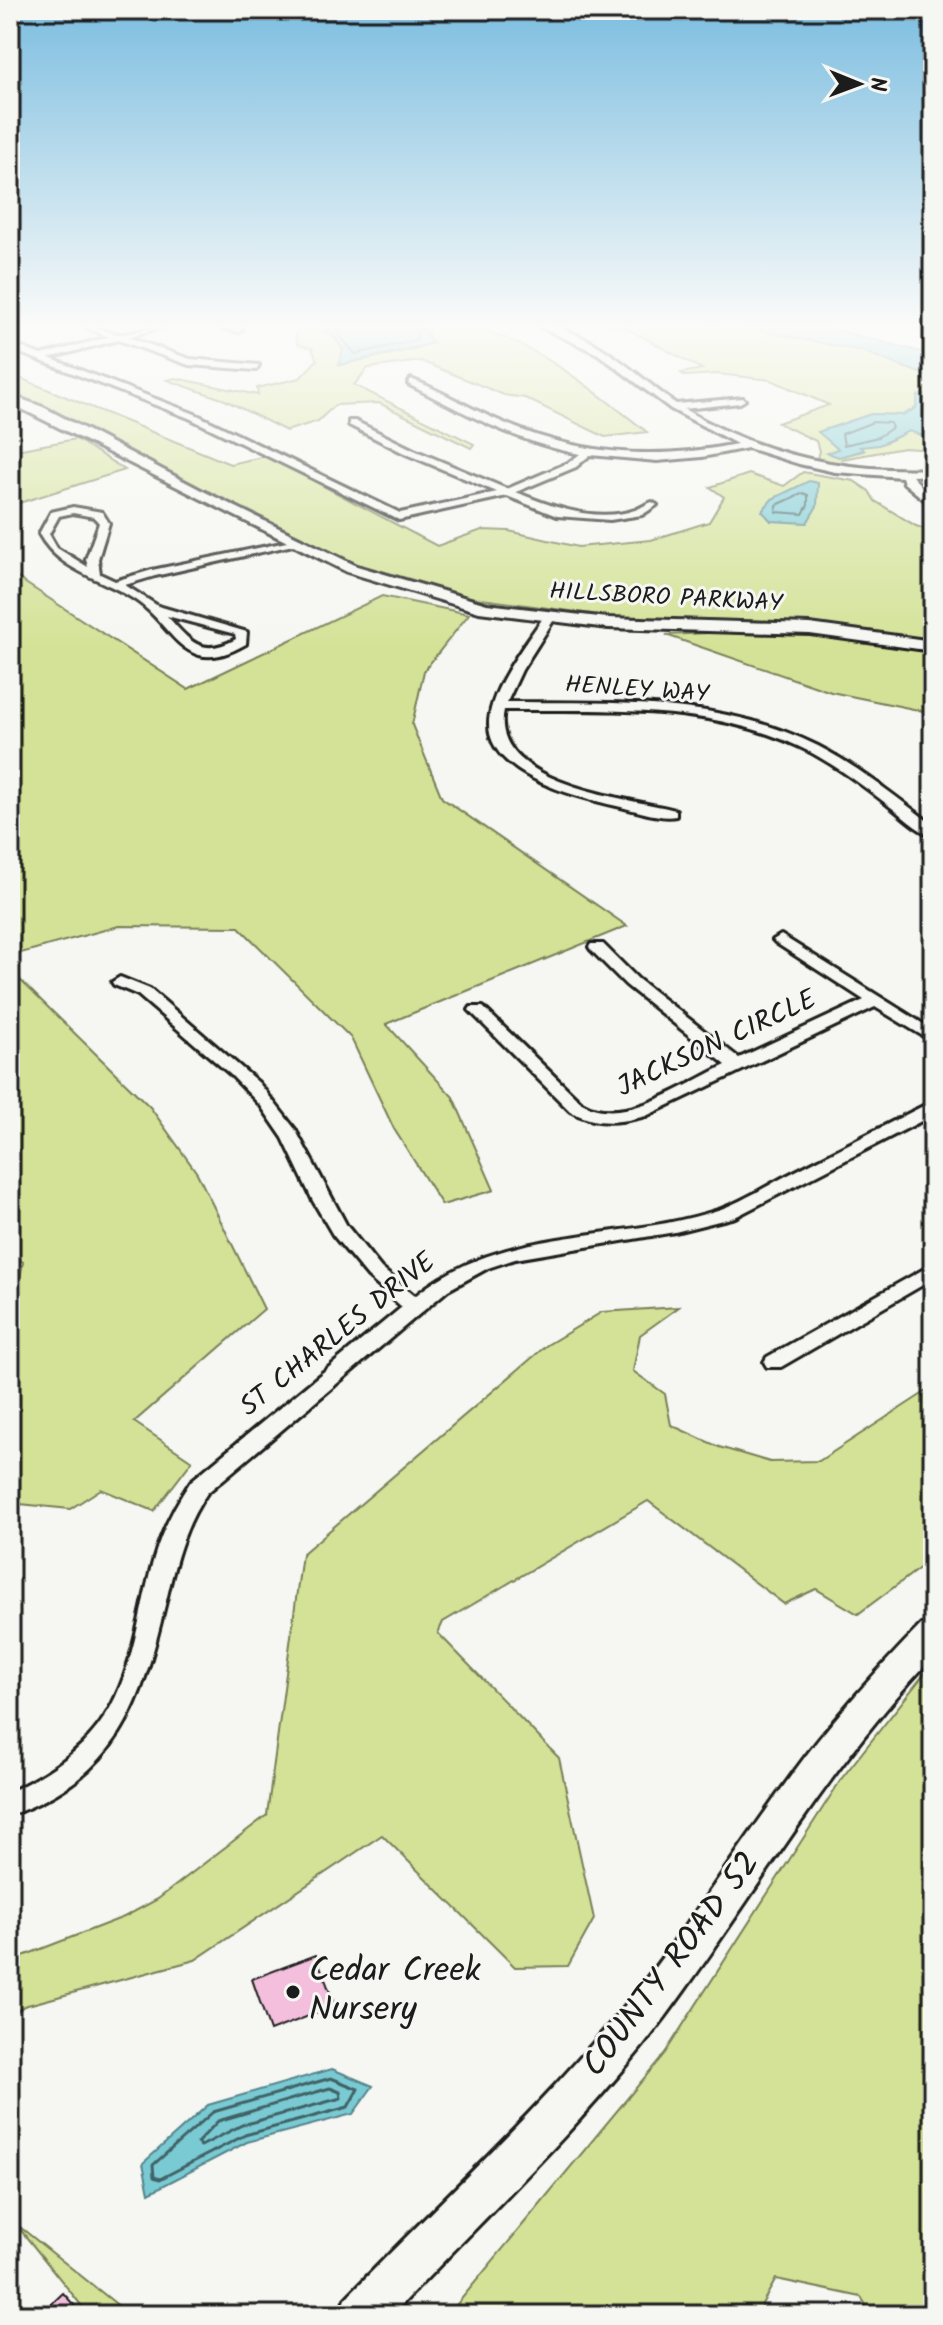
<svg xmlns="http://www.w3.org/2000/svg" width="943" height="2325" viewBox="0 0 943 2325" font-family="Kalam,sans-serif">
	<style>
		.green { fill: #d3e296; stroke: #787f59; stroke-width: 2 }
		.water { fill: #79cad3; stroke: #54848a; stroke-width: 2 }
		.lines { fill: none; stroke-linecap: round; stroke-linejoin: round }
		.shore-far1 { stroke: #416265; stroke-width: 2 }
		.shore { stroke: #416265; stroke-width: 3 }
		.building { fill: #f3bfdd; stroke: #1c1c1c; stroke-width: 2 }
		.minor-casing { stroke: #1c1c1c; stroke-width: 6 }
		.tertiary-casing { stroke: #1c1c1c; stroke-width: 6 }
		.secondary-casing { stroke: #1c1c1c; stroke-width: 6 }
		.minor { fill: #f6f6f2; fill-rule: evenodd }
		.tertiary { fill: #f6f6f2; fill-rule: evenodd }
		.secondary { fill: #f6f6f2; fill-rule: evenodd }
		.poi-dot { fill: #1c1c1c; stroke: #f6f6f2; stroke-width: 3 }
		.labels { text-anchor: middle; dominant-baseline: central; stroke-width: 6; stroke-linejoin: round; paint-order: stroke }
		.far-street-label { font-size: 24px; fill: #1c1c1c; stroke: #f6f6f2 }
		.street-label { font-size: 28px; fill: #1c1c1c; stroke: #f6f6f2 }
		.near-street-label { font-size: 34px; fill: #1c1c1c; stroke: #f6f6f2 }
		.near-poi-label { font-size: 34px; fill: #1c1c1c; stroke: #f6f6f2; text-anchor: start }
	</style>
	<rect width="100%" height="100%" fill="#f6f6f2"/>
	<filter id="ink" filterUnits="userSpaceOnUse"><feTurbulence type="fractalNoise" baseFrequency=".0125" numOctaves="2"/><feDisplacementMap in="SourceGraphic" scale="16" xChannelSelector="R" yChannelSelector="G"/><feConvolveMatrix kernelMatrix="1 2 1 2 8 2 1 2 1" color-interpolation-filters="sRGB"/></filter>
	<g filter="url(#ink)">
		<g class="green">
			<path d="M 296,326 L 326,328 L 343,349 L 340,365 C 368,358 409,353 433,342 L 426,336 L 429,331 L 420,326 C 435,326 454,323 469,326 C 538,343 593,390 647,432 L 605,437 L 525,398 L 504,395 L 421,361 L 368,368 L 354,385 L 474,444 L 471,448 L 379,403 L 335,405 L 318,421 L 286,431 L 225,400 L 167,380 L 175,378 L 258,395 L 257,388 L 300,378 L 317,360 L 312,348 L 297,344 L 295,333 L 300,329 Z"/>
			<polygon points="606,326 744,326 862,351 933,378 933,394 918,396 916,408 903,415 871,414 820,432 838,449 829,453 839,457 863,451 859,447 887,442 909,431 933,439 933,450 904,448 842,459 838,466 816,462 819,451 816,441 778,423 829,405 771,380 718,374 685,376 681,373 702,369 624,327"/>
			<polygon points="10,374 230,464 266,456 437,546 482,530 509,531 578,547 651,540 709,522 724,497 710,487 749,474 784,486 803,472 854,481 869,491 875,501 916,526 933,532 933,640 773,621 614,617 467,597 409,583 346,562 34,404 10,396"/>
			<polygon points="76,439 125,470 10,506 10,451"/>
			<polygon points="10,573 188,689 382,596 469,614 424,671 412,725 442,798 627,926 386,1024 453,1097 494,1190 442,1205 394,1129 351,1038 239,927 119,926 10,956"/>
			<polygon points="730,632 792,632 933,651 933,713 831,692 666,635"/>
			<polygon points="10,970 150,1107 197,1173 264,1309 134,1422 192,1461 154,1511 101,1489 70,1509 10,1503 10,1334 23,1262 10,1254"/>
			<polygon points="679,1307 640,1335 633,1371 665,1394 671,1425 719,1447 770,1462 819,1461 933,1387 933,1558 858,1614 816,1589 784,1604 648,1501 443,1622 438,1633 559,1758 594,1919 568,1966 515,1967 382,1835 195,1960 24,2006 10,2016 10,1961 124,1917 158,1899 267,1815 302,1554 547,1345 602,1312"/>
			<polygon points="933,1663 933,2302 912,2315 872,2315 861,2297 776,2279 762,2304 762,2315 448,2315 665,2053 842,1778"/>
			<polygon points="10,2219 130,2315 89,2315 15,2223 10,2228"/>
		</g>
		<g class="water">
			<polygon points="323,326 420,326 429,332 427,336 434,343 339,365 343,349 333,335 321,330 325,328"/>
			<polygon points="735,326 821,326 933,355 933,378 862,351"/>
			<polygon points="933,394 933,439 909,431 879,445 860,447 864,450 839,457 827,453 838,449 818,432 871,414 903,415 916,408 918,396"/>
			<polygon points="809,481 818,483 817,506 807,523 771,521 762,511 772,499"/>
			<polygon points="332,2069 373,2086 353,2114 247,2142 149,2193 143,2163 208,2105"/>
		</g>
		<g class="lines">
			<g class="shore-far1">
				<polyline points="332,326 355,354 417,340 417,326"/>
				<polygon points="873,422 890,423 892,428 878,437 844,445 842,434"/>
				<polygon points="803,493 808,495 808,505 803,514 776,512 777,505"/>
			</g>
			<g class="shore">
				<polygon points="331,2078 358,2089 348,2107 245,2135 160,2179 154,2177 153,2165 213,2112"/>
				<polygon points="330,2088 340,2092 341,2098 242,2125 201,2146 197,2143 218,2121"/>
			</g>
		</g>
		<g class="building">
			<polygon points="316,1955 335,2006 270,2031 252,1979"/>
			<polygon points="63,2293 83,2315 40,2315"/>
		</g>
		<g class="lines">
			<defs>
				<g id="minor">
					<path d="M 83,326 C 96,325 107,334 120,334 C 135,334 149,326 165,326 L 128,337 L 190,359 L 259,365 L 256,370 L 189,365 L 118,340 L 49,358 L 195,414 L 400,513 L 497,492 L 406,454 L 349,425 L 349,421 L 355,421 L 414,450 L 507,489 L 568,463 L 580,454 C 519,443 462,412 408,384 L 411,379 C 440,390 467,407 495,419 C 574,455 653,461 737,444 L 671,409 L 598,354 L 539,326 C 589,326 638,377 676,404 L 743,398 L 745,400 L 740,403 L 684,409 C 761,455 843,473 933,469 L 933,475 L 912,476 L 933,498 L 933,507 L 904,483 L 902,477 L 835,472 L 799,464 L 748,448 L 702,457 L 657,461 L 590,455 L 576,467 L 516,492 C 552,507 596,523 635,510 C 641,508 646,504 652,502 L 657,505 L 642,515 L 610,520 L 557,516 L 507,496 L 399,520 L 189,418 L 10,349 L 10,343 L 41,355 L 109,337 Z"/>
					<polygon points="212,326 232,326 243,329 239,332"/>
					<polygon points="918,326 933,326 933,332 919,328"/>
					<path d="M 73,507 L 102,512 L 109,523 L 98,559 L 100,574 L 115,581 L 152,570 L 296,540 L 302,543 L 155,576 L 125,585 L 158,606 L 247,632 L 246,644 C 232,652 216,659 199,655 C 177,648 165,625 148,610 C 115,579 62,577 39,534 L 51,512 ZM 73,513 L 94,517 L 99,523 L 86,559 L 88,567 L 57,548 L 49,534 L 59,516 ZM 167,616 L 235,634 L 236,639 C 201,658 190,641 167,616 Z"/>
					<path d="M 549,614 L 555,618 L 522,670 L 507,702 C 612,703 721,697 818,746 C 859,767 896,797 933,825 L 933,836 C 917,831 902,815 888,805 C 864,786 839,768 812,753 C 718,703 607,711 504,710 C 488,784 627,798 676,810 L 676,816 C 660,819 638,811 621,807 C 581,798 489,777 489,724 C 489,690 526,643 545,615 Z"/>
					<path d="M 781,935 L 933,1030 L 933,1042 L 875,1007 L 646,1116 C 618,1123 596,1126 570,1111 L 469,1010 L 471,1007 L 483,1007 L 582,1103 C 624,1128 687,1083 726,1065 L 626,985 L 591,950 L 589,947 L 591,944 L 603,944 L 638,979 L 739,1058 L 864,1000 L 776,943 L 773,940 Z"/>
					<path d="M 120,977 L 150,989 L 259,1083 L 295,1129 L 347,1226 L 381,1268 L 415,1296 C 504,1223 618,1244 721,1209 C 743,1201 765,1187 786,1176 C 833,1152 880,1128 927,1104 L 933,1103 L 933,1115 L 735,1217 L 675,1232 L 515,1259 L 488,1268 L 448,1290 L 207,1493 C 184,1526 175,1562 166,1601 C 141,1705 120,1775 10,1815 L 10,1792 C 40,1777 68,1761 90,1736 C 133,1690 137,1616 154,1558 C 162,1530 175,1505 191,1481 L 402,1307 L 368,1277 L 333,1235 L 313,1201 L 283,1138 L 261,1106 L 231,1075 L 138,995 L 114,985 L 112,982 Z"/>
					<polygon points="933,1264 933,1279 781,1367 767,1367 764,1362 767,1357"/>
				</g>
				<polygon id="tertiary" points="10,395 43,407 201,490 357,566 487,604 608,618 810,624 933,641 933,651 810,634 608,628 479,612 347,572 10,403"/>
				<path id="secondary" d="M 933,1621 L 933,1657 C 829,1765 755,1896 666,2016 C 585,2124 484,2217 392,2315 L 339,2315 L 345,2299 C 443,2198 548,2102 636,1992 C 696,1916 747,1834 805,1757 C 841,1710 880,1667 921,1625 Z"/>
			</defs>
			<use href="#minor" class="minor-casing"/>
			<use href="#tertiary" class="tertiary-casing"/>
			<use href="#secondary" class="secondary-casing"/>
			<use href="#minor" class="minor"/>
			<use href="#tertiary" class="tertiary"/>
			<use href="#secondary" class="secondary"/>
		</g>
	</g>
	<linearGradient id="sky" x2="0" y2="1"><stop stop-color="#7bbde0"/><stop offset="0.5" stop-color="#fbfbf9"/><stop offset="1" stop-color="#fbfbf9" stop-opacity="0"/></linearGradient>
	<rect width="943" height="651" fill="url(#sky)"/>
	<circle class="poi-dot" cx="293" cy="1992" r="8"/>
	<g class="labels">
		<g class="far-street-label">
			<text transform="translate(666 598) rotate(3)">HILLSBORO PARKWAY</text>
			<text transform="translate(637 690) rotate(4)">HENLEY WAY</text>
		</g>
		<g class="street-label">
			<text transform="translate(717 1044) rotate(-25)">JACKSON CIRCLE</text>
			<text transform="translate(338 1335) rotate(-39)">ST CHARLES DRIVE</text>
		</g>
		<g class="near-street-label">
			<text transform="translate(672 1965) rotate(-53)">COUNTY ROAD 52</text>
		</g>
		<g class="near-poi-label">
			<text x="309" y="1972">Cedar Creek<tspan x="309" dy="39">Nursery</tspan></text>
		</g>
	</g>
	<rect width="943" height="2325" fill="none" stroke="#f6f6f2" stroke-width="40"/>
	<rect x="20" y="20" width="903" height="2285" fill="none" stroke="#1c1c1c" stroke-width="3" filter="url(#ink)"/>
	<g transform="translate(859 84) rotate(91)" stroke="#f6f6f2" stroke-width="6" paint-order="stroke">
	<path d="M0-6L14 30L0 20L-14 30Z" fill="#1c1c1c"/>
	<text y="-12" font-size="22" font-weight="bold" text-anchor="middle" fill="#1c1c1c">N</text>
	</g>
</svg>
